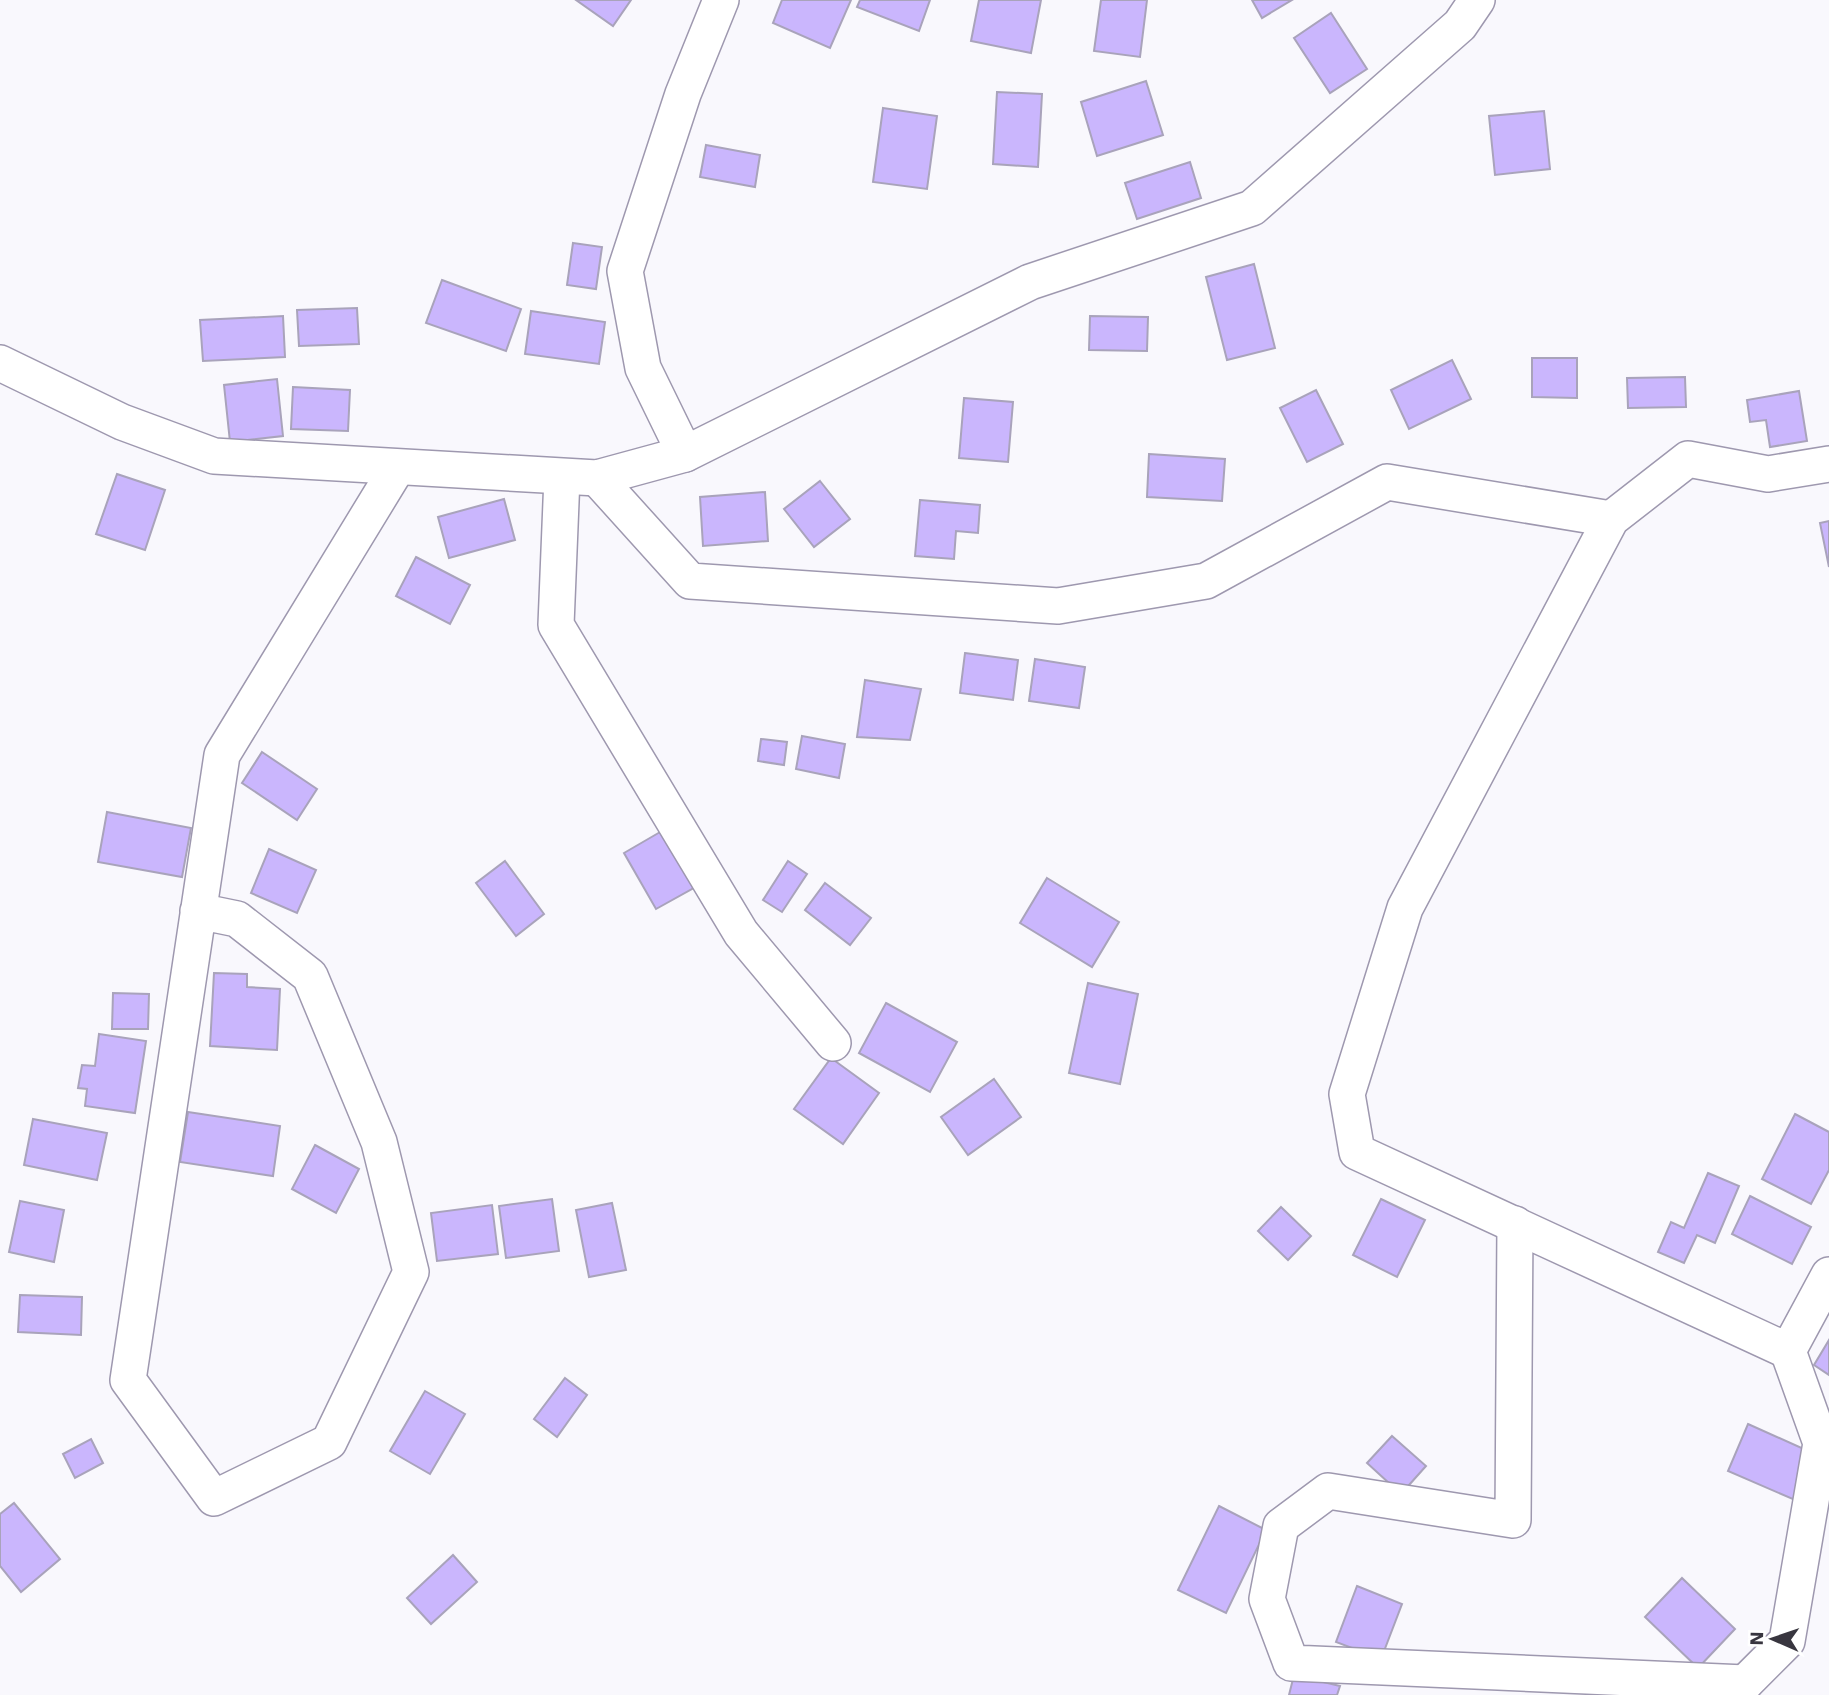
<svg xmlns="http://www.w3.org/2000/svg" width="1829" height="1695" viewBox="0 0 1829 1695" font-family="'Work Sans',sans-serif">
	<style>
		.building { fill: #cab6fd; stroke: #a9a3bb; stroke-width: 2 }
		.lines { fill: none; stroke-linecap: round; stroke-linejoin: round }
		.minor-casing { stroke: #9e98af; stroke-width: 38 }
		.minor { stroke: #fff; stroke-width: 35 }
	</style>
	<rect width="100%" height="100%" fill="#f9f8fd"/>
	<g class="building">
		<polygon points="576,0 631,0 613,26"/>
		<polygon points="782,0 851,0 830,48 773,23"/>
		<polygon points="860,0 930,0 919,31 857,7"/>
		<polygon points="979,0 1041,0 1031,53 971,41"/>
		<polygon points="1101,0 1147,0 1140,57 1094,51"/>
		<polygon points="1252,0 1292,0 1262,18"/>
		<polygon points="1331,13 1367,69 1330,93 1294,38"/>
		<polygon points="1146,81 1163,135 1097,156 1081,102"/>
		<polygon points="997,92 1042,94 1038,167 993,164"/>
		<polygon points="883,108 937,116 927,189 873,182"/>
		<polygon points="1544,111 1550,169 1495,175 1489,116"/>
		<polygon points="706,145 760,155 755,187 700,177"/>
		<polygon points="1190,162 1201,198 1137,219 1125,183"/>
		<polygon points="573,243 602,247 596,289 567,285"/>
		<polygon points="1254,264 1275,348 1227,360 1206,277"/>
		<polygon points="442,280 521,309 506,351 426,323"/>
		<polygon points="357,308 359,344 299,346 297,310"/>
		<polygon points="531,311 605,322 599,364 525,354"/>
		<polygon points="283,316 285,357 203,361 200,320"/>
		<polygon points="1090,316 1148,317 1147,351 1089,350"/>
		<polygon points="1532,358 1577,358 1577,398 1532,397"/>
		<polygon points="1452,360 1471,399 1409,429 1391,390"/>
		<polygon points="1685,377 1686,407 1628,408 1627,378"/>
		<polygon points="277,379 283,436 230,442 224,385"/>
		<polygon points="293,387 350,390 348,431 291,429"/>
		<polygon points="1316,390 1343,444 1307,462 1280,408"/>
		<polygon points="1799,391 1807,441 1770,447 1766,420 1750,422 1747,400"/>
		<polygon points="964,398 1013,402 1008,462 959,458"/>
		<polygon points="1149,454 1225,459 1222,501 1147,497"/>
		<polygon points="117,474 165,490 145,550 96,534"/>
		<polygon points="820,481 850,519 814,547 784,509"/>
		<polygon points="765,492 768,541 703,546 700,497"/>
		<polygon points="504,499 515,540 449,558 438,517"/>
		<polygon points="920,500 980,505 978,533 956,531 954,559 915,556"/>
		<polygon points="1829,521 1829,567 1820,523"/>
		<polygon points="416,557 470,585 450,624 396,596"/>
		<polygon points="965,653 1018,660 1013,700 960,693"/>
		<polygon points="1035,659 1085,667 1079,708 1029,701"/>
		<polygon points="865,680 921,689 910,740 857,737"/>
		<polygon points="802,736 845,744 839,778 796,769"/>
		<polygon points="761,739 787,742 784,765 758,761"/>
		<polygon points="262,752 317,789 297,820 242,783"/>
		<polygon points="107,812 191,828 182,877 98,862"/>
		<polygon points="667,828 699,885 656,909 624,853"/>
		<polygon points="269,849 316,870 297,913 251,893"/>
		<polygon points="505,861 544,914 516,936 476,883"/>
		<polygon points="788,861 807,874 782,912 763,900"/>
		<polygon points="1047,878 1119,922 1092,967 1020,923"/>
		<polygon points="825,883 871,918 850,945 805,910"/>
		<polygon points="214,973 247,974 247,987 280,989 277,1050 210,1046"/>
		<polygon points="1088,983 1138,994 1120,1084 1069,1073"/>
		<polygon points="113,993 149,994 148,1029 112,1029"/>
		<polygon points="886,1003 957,1042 930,1092 859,1053"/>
		<polygon points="99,1034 146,1041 135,1113 85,1106 87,1089 78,1088 82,1065 95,1066"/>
		<polygon points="831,1058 879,1093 843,1144 794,1109"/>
		<polygon points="994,1079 1021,1117 968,1155 941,1117"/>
		<polygon points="188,1112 280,1126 273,1176 180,1162"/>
		<polygon points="1795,1114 1829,1132 1829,1170 1811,1204 1762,1179"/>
		<polygon points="33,1119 107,1133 97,1180 24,1165"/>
		<polygon points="315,1145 359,1169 336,1213 292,1189"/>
		<polygon points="1708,1173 1739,1186 1715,1243 1697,1235 1684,1263 1658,1252 1671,1222 1684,1228"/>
		<polygon points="1750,1196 1811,1227 1792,1264 1732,1234"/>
		<polygon points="552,1199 559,1251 506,1258 499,1206"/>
		<polygon points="1381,1199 1425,1220 1397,1277 1353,1255"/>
		<polygon points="20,1201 64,1210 54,1262 9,1252"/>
		<polygon points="612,1203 626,1270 589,1277 576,1210"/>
		<polygon points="492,1205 498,1254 437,1261 431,1213"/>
		<polygon points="1281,1207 1311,1236 1288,1260 1258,1231"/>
		<polygon points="20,1295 82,1297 81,1335 18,1332"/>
		<polygon points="1829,1340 1829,1375 1814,1365"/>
		<polygon points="565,1378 587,1395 557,1437 534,1419"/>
		<polygon points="425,1391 465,1414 430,1474 390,1451"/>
		<polygon points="1748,1424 1815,1454 1795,1500 1728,1471"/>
		<polygon points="1392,1436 1426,1466 1401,1494 1367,1463"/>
		<polygon points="91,1439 103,1463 75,1478 63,1454"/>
		<polygon points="14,1503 60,1559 21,1592 0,1566 0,1514"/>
		<polygon points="1219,1506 1266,1530 1226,1613 1178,1590"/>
		<polygon points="453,1555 477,1582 431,1624 407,1598"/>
		<polygon points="1682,1578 1735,1629 1698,1668 1645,1617"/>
		<polygon points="1357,1586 1402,1604 1381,1659 1336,1642"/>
		<polygon points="1294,1675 1340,1686 1337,1695 1289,1695"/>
	</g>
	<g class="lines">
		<defs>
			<g id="minor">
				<polyline points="0,363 122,422 214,456 597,478 685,454 643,368 625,271 683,94 721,0"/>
				<polyline points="685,454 1030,282 1252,208 1460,25 1477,0"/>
				<polyline points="1829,464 1768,474 1688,459 1611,519 1405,908 1347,1094 1357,1152 1788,1351 1829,1275"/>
				<polyline points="562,477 556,625 741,933 833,1043"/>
				<polyline points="597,478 690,581 1058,606 1206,581 1387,482 1611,519"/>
				<polyline points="198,911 237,919 310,976 379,1142 411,1272 329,1442 214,1498 128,1380 222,755 397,468"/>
				<polyline points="1515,1224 1513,1520 1328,1491 1281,1526 1267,1599 1291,1663 1745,1683"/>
				<polyline points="1733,1695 1787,1641 1821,1443 1788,1351"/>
			</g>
		</defs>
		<use href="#minor" class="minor-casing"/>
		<use href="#minor" class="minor"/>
	</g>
	<g transform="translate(1773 1639) rotate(272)" stroke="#ffffff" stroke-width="5" paint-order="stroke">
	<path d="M0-5L12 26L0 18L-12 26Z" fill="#38363f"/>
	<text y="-10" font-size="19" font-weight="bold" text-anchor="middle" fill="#38363f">N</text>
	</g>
</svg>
